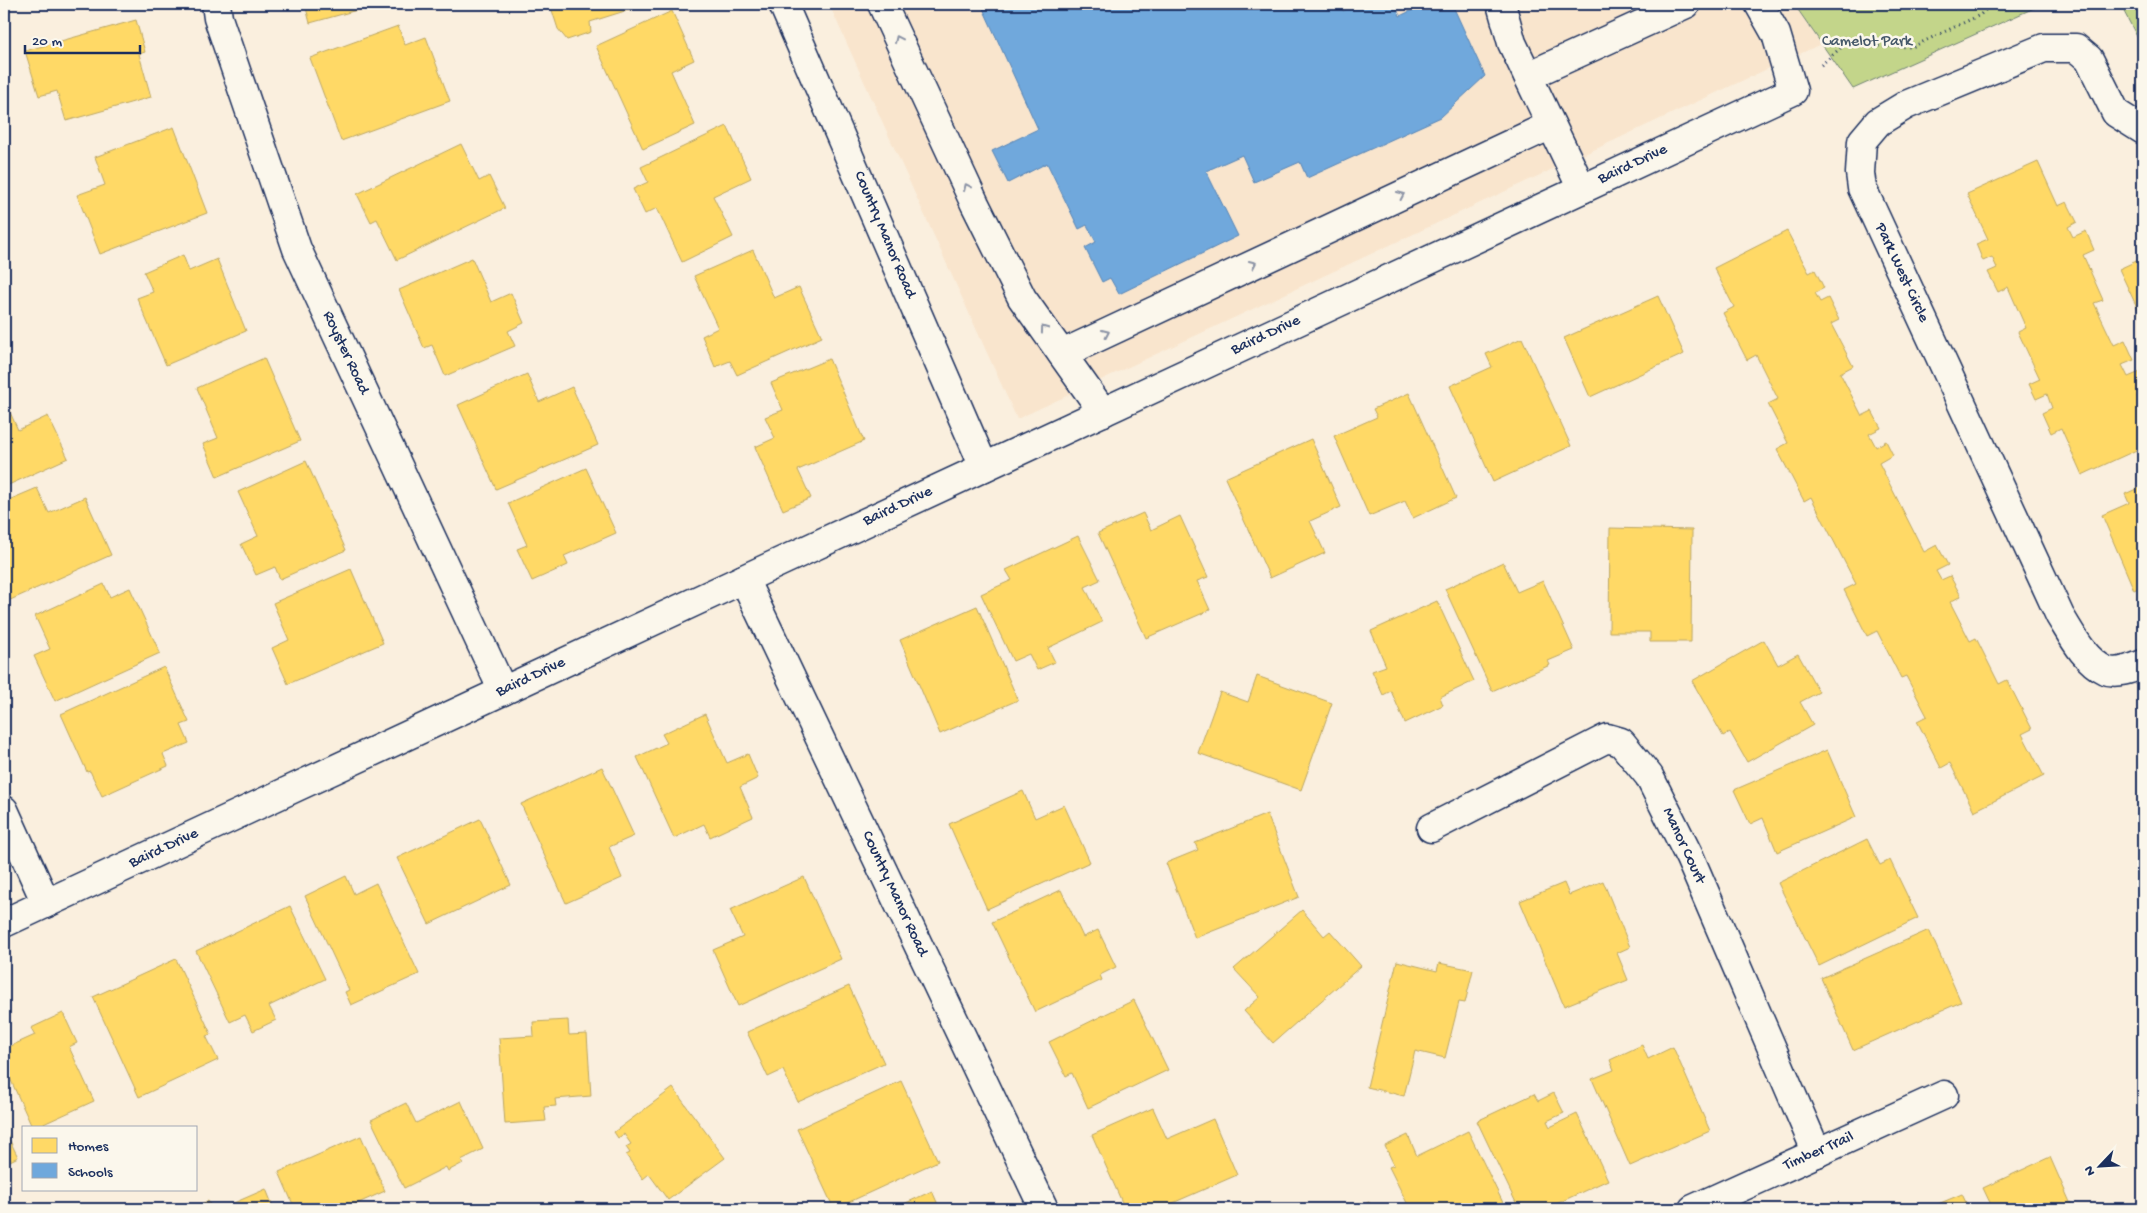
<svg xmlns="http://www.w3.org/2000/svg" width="2147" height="1213" viewBox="0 0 2147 1213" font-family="'Gochi Hand',sans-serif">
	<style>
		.built { fill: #f9e5cd }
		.green { fill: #c3d58a; stroke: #6f8274 }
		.homes { fill: #ffd966; stroke: #bba664 }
		.schools { fill: #6fa8dc; stroke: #5684b6 }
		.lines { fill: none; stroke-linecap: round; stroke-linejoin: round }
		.minor-casing { stroke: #1b2f5e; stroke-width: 31 }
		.path { stroke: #1b2f5e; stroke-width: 3; stroke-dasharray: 1 4; stroke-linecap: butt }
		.minor { stroke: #fbf7ec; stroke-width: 28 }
		.oneway { stroke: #8b93a5 }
		.labels { text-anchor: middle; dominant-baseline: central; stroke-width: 5; stroke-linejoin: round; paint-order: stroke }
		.park-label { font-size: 16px; fill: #455869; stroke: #fbf7ec }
		.street-label { font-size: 16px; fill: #1b2f5e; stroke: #fbf7ec }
	</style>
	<rect width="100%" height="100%" fill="#faefde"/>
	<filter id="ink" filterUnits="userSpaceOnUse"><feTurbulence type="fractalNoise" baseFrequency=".02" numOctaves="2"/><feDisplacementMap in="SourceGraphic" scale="10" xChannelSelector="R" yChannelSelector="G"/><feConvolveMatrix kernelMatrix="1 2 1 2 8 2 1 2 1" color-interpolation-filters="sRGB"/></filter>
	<g filter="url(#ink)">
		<polygon class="built" points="829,4 1794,4 1821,44 1017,419"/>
		<g class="green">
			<polygon points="1794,4 2043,4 1853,89"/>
			<polygon points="2120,4 2143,4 2143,48"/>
		</g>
		<g class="homes">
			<polygon points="305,4 379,4 310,23"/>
			<polygon points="550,4 647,4 590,22 591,32 567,40 558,29"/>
			<polygon points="672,11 694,60 671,71 695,125 643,149 596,46"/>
			<polygon points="136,20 145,52 139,54 151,97 66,121 57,91 39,96 25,51"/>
			<polygon points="398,26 405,45 426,37 450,101 341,141 310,58"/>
			<polygon points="727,126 751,178 713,196 733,237 682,262 657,208 645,214 633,189 648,182 641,167"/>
			<polygon points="174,127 207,213 100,254 77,195 105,185 95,157"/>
			<polygon points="461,144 479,181 489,176 505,208 397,260 377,219 371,222 357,194"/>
			<polygon points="2038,162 2058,206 2067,202 2077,222 2068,227 2073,237 2086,231 2094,250 2083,255 2103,300 2094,303 2114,345 2125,340 2134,360 2122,365 2128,377 2140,372 2143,379 2143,393 2137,396 2143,411 2143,447 2082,475 2061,428 2051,433 2042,413 2052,408 2047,394 2036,399 2029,384 2040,379 2018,332 2026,328 2008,287 1998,292 1988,272 1997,268 1992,257 1983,261 1976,244 1988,239 1967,194"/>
			<polygon points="1787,231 1809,273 1815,270 1824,288 1815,293 1820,302 1828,298 1839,320 1831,324 1853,366 1840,373 1862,416 1872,411 1881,428 1869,434 1876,447 1886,441 1893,455 1879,463 1924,552 1937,545 1948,565 1936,571 1941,580 1950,576 1961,596 1950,602 1970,641 1976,638 1999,684 2007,680 2032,729 2022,734 2044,776 1974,811 1950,763 1941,768 1917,721 1927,716 1906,676 1901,678 1877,631 1867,636 1844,590 1856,584 1811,497 1804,501 1777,449 1788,443 1768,404 1778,399 1756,355 1747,360 1723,313 1734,307 1714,268"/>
			<polygon points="753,250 774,298 799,287 822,337 737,375 730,361 715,367 702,336 718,328 694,276"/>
			<polygon points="183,255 189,271 217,259 246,331 166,365 137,298 153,292 144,272"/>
			<polygon points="472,258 491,302 511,293 524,323 508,331 515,346 445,376 432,345 424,348 399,290"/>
			<polygon points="2143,258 2143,320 2119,269"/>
			<polygon points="1658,296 1684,354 1590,397 1564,338"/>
			<polygon points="1522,338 1571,446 1493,482 1450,386 1492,367 1486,354"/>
			<polygon points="264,358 300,441 217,477 203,444 218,438 197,388"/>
			<polygon points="829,359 864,441 798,470 811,498 783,510 755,447 775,438 765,417 783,410 771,383"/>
			<polygon points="527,374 539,402 572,387 598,445 496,489 458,405"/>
			<polygon points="1409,393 1456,498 1413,518 1405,501 1369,516 1334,436 1377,417 1373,409"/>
			<polygon points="4,399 18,430 48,416 68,458 4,487"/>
			<polygon points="1311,439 1341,507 1310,521 1325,553 1270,578 1225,478"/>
			<polygon points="306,461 346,550 280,579 275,567 256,575 241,544 258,536 238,492"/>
			<polygon points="586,468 616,533 564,556 568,565 532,581 517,549 527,545 508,503"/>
			<polygon points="2143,486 2143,586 2134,590 2102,515 2129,503 2125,494"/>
			<polygon points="37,488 49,513 85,497 111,555 8,601 4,591 4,502"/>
			<polygon points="1143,513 1151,530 1180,516 1208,577 1197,581 1210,610 1146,638 1098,533"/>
			<polygon points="1610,528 1692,530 1691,642 1650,642 1650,632 1609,632"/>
			<polygon points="1078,536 1100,580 1085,587 1102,622 1048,648 1055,662 1037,670 1029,654 1013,661 981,594 1012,580 1006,570"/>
			<polygon points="1503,562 1517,592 1543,581 1574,650 1548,661 1550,665 1492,691 1445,589"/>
			<polygon points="351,569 383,643 288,684 272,648 289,640 273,603"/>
			<polygon points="104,584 110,597 130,588 160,653 55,701 34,656 50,649 35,616"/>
			<polygon points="1437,601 1474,681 1440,697 1443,705 1405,723 1391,691 1383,695 1372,671 1386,666 1371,631"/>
			<polygon points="977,606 1018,700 940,734 900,640"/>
			<polygon points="1764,640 1778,665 1798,654 1819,692 1800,702 1813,725 1747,762 1730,732 1723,736 1692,681"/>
			<polygon points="164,667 189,722 181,725 189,743 163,754 168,766 102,796 90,771 87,772 61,714"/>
			<polygon points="1257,676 1332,703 1301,790 1198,753 1220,692 1248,702"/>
			<polygon points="705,714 727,763 748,754 758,778 740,787 753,817 710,837 704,824 674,838 637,757 667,743 662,734"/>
			<polygon points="1827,750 1856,817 1777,852 1763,818 1750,824 1734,790"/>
			<polygon points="602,767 634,836 609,847 622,878 566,903 521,804"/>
			<polygon points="1023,791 1035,818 1064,805 1090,862 987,909 949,824"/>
			<polygon points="1267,814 1299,897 1195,938 1166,863 1198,850 1195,843"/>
			<polygon points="480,819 511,885 429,924 397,858"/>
			<polygon points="1867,839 1880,865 1890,860 1918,918 1819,966 1778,883"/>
			<polygon points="346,876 354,894 376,883 419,974 351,1005 345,992 349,990 305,896"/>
			<polygon points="804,877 841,959 738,1006 713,950 743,937 730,910"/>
			<polygon points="1603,881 1630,947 1617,953 1628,980 1564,1006 1520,901 1564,883 1569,895"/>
			<polygon points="1061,890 1083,937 1098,930 1116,967 1100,975 1102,980 1035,1012 992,922"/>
			<polygon points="290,906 325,979 269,1006 276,1020 253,1031 245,1015 230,1022 196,951"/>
			<polygon points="1302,910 1324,936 1330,931 1361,966 1273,1043 1244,1011 1260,997 1234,969"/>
			<polygon points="1929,930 1961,1002 1853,1050 1821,978"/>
			<polygon points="176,959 211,1034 206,1036 218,1060 139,1097 93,997"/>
			<polygon points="1397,961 1437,971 1439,963 1473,970 1465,1003 1459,1002 1445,1058 1415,1051 1404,1096 1367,1087"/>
			<polygon points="849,986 884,1063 798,1102 783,1070 768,1077 747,1032"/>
			<polygon points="1134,1000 1168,1070 1088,1108 1072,1073 1066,1076 1049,1042"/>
			<polygon points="63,1013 77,1043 69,1047 94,1101 37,1127 32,1127 4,1065 4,1049 35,1035 31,1028"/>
			<polygon points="568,1020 569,1035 587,1034 591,1096 555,1099 556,1106 544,1107 546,1121 505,1124 499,1038 534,1036 533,1022"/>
			<polygon points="1642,1045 1648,1059 1673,1047 1710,1131 1630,1166 1592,1079 1614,1070 1610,1060"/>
			<polygon points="901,1081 938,1161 834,1209 797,1129"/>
			<polygon points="673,1088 725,1158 668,1200 649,1174 643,1179 626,1155 630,1153 626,1147 631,1144 624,1134 618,1138 614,1132"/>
			<polygon points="1554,1093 1564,1113 1547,1121 1550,1127 1577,1114 1608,1180 1545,1209 1519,1209 1477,1121 1534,1094 1538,1101"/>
			<polygon points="461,1101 483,1149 461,1160 463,1163 448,1171 446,1167 404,1188 371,1120 406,1103 416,1123"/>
			<polygon points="1153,1108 1167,1139 1213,1119 1237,1175 1159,1209 1125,1209 1092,1135"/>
			<polygon points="4,1129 18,1157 4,1164"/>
			<polygon points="1468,1131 1506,1209 1410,1209 1389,1167 1394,1165 1385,1146 1408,1135 1417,1156"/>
			<polygon points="361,1136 385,1191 354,1205 356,1209 295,1209 279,1172"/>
			<polygon points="2050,1157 2073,1209 1993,1209 1983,1188"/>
			<polygon points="266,1189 274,1209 220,1209"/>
			<polygon points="932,1191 940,1209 893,1209"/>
			<polygon points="1962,1194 1969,1209 1926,1209"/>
			<polygon points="208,1201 213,1209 196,1209 194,1207"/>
			<polygon points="1369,1202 1372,1209 1353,1209"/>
		</g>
		<polygon class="schools" points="981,4 1340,4 1343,11 1358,4 1395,4 1400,16 1425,4 1452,4 1485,76 1441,117 1307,178 1300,162 1254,182 1242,155 1206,171 1238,236 1119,294 1110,278 1102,282 1085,248 1096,242 1087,225 1079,229 1047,163 1008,183 992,151 1038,129"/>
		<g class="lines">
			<defs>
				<g id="minor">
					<polyline points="216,4 218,18 297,249 503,691"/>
					<polyline points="783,4 984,467"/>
					<polyline points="882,4 975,204 1022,298 1103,412"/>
					<polyline points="1501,4 1512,43 1582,189"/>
					<polyline points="1528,76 1686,4"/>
					<path d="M 2143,130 L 2116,113 L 2089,59 L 2076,48 L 2044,48 L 1906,105 L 1878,122 L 1862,141 L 1860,173 L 1862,188 L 2060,616 C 2072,635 2084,660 2105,670 C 2117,675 2133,668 2143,664"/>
					<polyline points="1062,354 1551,125"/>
					<polyline points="744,579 1044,1209"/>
					<polyline points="4,810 46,903"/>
					<polyline points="1431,828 1607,738 1621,742 1649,776 1690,858 1817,1153"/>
					<polyline points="4,923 1793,91 1776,34 1759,4"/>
					<polyline points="1693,1209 1944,1095"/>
				</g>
			</defs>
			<use href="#minor" class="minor-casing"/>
			<polyline class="path" points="1821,65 1844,45 1912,47 1980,15 1992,4"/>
			<use href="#minor" class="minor"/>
		</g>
		<defs><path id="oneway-chevron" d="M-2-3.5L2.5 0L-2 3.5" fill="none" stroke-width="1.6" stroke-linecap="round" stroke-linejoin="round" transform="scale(1.25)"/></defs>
		<g class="oneway">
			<use href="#oneway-chevron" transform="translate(898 39) rotate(-115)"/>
			<use href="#oneway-chevron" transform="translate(967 187) rotate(-115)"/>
			<use href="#oneway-chevron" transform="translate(1401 195) rotate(-25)"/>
			<use href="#oneway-chevron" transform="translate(1253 264) rotate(-25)"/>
			<use href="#oneway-chevron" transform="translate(1044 329) rotate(-126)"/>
			<use href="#oneway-chevron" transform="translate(1106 333) rotate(-25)"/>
		</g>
	</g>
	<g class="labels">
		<g class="park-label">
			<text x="1867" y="42">Camelot Park</text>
		</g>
		<g class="street-label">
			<text transform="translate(1633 165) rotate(-25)">Baird Drive</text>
			<text transform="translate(884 235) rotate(67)">Country Manor Road</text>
			<text transform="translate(1901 273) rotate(65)">Park West Circle</text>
			<text transform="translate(1266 336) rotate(-25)">Baird Drive</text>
			<text transform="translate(345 353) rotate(65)">Royster Road</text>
			<text transform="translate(898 507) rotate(-25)">Baird Drive</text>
			<text transform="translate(531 678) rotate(-25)">Baird Drive</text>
			<text transform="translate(1683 846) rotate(65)">Manor Court</text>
			<text transform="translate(164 849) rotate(-25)">Baird Drive</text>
			<text transform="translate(894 894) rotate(65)">Country Manor Road</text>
			<text transform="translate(1819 1152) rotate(-24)">Timber Trail</text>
		</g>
	</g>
	<rect width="2147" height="1213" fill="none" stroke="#fbf7ec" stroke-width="20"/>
	<rect x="10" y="10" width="2127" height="1193" fill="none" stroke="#1b2f5e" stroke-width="2" filter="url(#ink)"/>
	<rect x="22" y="1126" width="175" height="65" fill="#fbf7ec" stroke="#a1a7b3"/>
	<rect x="32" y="1138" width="25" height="15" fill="#ffd966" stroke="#a1a7b3"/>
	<text x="68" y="1150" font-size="15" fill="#1b2f5e">Homes</text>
	<rect x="32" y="1163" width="25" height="15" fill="#6fa8dc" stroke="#a1a7b3"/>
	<text x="68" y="1176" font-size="15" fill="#1b2f5e">Schools</text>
	<g transform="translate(2100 1166) rotate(245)" stroke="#fbf7ec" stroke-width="4" paint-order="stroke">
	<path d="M0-4L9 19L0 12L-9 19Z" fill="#1b2f5e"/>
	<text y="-8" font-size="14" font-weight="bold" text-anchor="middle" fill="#1b2f5e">N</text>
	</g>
	<path d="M25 45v8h115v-8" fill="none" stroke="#1b2f5e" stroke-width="2.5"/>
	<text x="32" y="45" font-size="15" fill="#1b2f5e" stroke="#fbf7ec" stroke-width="4" paint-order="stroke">20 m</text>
</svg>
